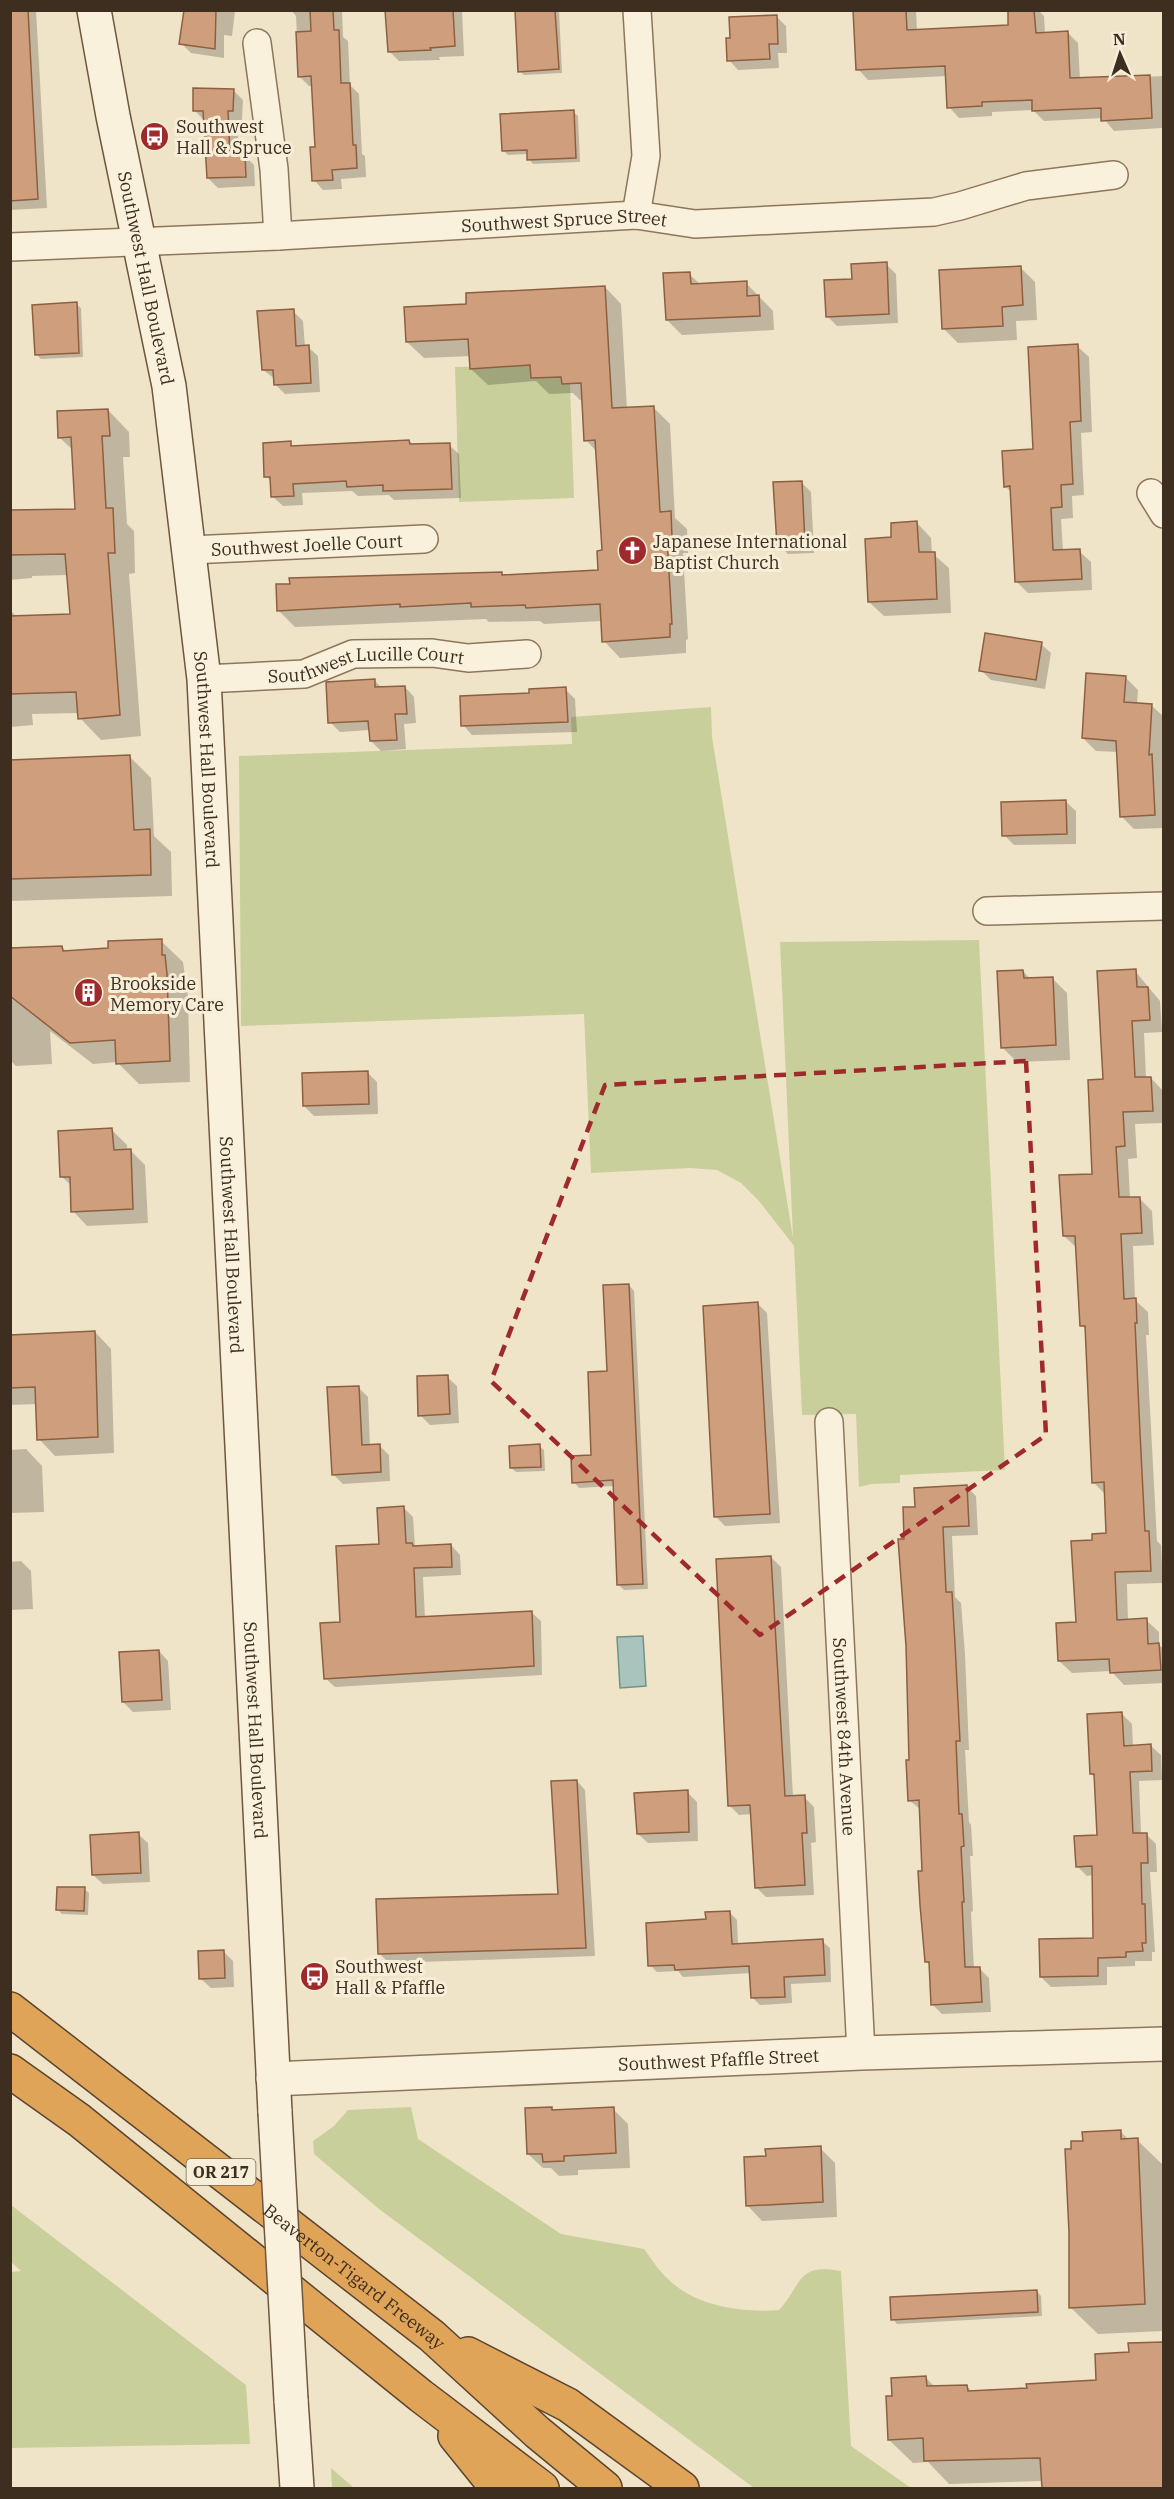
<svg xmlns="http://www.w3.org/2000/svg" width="1174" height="2499" viewBox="0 0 1174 2499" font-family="'IBM Plex Serif',serif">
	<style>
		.green { fill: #c9cf9b }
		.water { fill: #a9c4bc; stroke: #6f938a; stroke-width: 1.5 }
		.shadow { fill: #0003 }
		.building { fill: #cf9f7d; stroke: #8d5f41; stroke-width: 1.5 }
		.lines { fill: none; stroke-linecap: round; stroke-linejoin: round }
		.minor-casing { stroke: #8d765c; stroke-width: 30 }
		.tertiary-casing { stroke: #8d765c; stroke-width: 36 }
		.secondary-casing { stroke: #6f573f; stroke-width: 36 }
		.motorway-casing { stroke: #5b4430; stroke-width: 36 }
		.minor { stroke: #faf1dc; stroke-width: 27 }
		.tertiary { stroke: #faf1dc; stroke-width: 33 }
		.secondary { stroke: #faf1dc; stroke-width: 33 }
		.motorway { stroke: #e0a458; stroke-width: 33 }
		.secondary-bridge-casing { stroke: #6f573f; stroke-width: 36; stroke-linecap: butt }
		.secondary-bridge { stroke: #faf1dc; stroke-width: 33 }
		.marked { fill: none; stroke: #9e2a2b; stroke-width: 4.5; stroke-dasharray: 12 8; stroke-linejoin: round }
		.labels { text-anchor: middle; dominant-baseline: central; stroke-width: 6; stroke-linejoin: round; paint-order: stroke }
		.shield { fill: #f7eed8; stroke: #756857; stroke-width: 1.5 }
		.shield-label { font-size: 16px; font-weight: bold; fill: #3d2e20 }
		.poi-label { font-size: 18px; fill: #3d2e20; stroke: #f7eed8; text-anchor: start }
		.street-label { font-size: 18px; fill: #3d2e20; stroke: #f7eed8 }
	</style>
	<rect width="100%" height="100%" fill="#f0e4c8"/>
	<g class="green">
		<polygon points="530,365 531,378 561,377 562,384 570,384 574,498 459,502 455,367"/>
		<polygon points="711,707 712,737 793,1238 780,942 979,940 1005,1470 900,1475 900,1483 872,1484 859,1487 856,1414 802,1415 794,1246 759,1201 741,1183 717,1170 690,1168 591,1173 584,1014 241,1026 239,756 572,744 571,717"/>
		<path d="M 411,2107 L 418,2139 L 561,2234 L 644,2249 C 651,2258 658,2270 667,2278 C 694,2306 741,2313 779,2310 C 803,2284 796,2263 841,2271 L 851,2446 L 911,2488 L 754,2488 L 379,2209 L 314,2154 L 313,2141 L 334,2126 L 348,2110 Z"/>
		<polygon points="11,2205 246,2385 250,2444 11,2448 11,2272 21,2271 11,2262"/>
		<polygon points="331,2468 354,2488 332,2488"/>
	</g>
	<polygon class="water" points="643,1636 646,1686 620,1688 617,1637"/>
	<g class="shadow">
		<polygon points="10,10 36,10 47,208 10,210"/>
		<polygon points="185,10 235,11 232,36 224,35 224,58 191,53 181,43"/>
		<polygon points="291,10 342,10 343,37 348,41 350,85 359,94 362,154 365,156 366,177 341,179 342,189 323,190 314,180 316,148 313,86 309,86 299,76 296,16"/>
		<polygon points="386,10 462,10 464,56 439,57 440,60 399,61 389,51"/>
		<polygon points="517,10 559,10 562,73 524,75 520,71"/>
		<polygon points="854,10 916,10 917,31 1010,26 1009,10 1038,10 1044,16 1045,34 1067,32 1078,43 1080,80 1164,76 1162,128 1114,131 1103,118 1044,121 1033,110 992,112 992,116 959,118 949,107 947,76 868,80 858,69"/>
		<polygon points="776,16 786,26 787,53 778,53 779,68 738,70 729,60"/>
		<polygon points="233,90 243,100 242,120 237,120 239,155 244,155 254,165 255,186 218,188 208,178 204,120 194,110"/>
		<polygon points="573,112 578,116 580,162 533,164 529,159 528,154 508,155 503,150"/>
		<polygon points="886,264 896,274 898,323 837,326 827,316 853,280"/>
		<polygon points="1021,268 1035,282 1037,320 1016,321 1017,340 958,343 943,328"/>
		<polygon points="689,274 701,285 746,283 773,311 774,330 682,335 667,320"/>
		<polygon points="605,287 621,304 627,409 654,408 670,424 675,518 687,529 688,553 683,553 688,639 686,640 686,653 620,658 604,641 602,621 544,624 540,621 489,622 486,619 295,627 279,611 501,573 505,576 599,571 603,552 597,452 586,440 583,400 580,400 573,393 549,394 536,381 488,385 471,369 471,356 424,358 407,342 468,306"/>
		<polygon points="76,304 81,308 83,357 41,359 36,354"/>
		<polygon points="293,311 303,321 305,347 308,347 318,356 320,392 285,394 276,385 275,379 263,370"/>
		<polygon points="1077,346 1089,357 1092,432 1081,433 1084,495 1072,496 1073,518 1061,519 1063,551 1079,551 1091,562 1092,590 1028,593 1016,581 1012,493 1005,486 1035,451"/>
		<polygon points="108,410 129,432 130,457 123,457 127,524 134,531 135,573 129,574 141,736 101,740 80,718 79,713 32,714 33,725 10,727 10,610 17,617 72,616 68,575 32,576 32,578 10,580 10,510 76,510 74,451 59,437"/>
		<polygon points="409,441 413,446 449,445 459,454 461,498 394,500 389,495 358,496 352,491 302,493 303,505 283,506 273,497 272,482 266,476 290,443 294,447"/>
		<polygon points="801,482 811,492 814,553 788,554 778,544"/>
		<polygon points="917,523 931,538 932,553 949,568 951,613 884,616 869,602 893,539"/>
		<polygon points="1041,644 1051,653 1045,689 991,680 981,670"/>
		<polygon points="1125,677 1138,690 1137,705 1152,706 1164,717 1162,766 1164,768 1164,828 1134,829 1121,816 1118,752 1096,751 1083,738"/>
		<polygon points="374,680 382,688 405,687 414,697 416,723 404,724 406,749 381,751 371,741 370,730 340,732 330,722"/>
		<polygon points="565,689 575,699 577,732 472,735 463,725 531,694"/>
		<polygon points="129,756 151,778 154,836 171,852 172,896 10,901 10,761"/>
		<polygon points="1066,802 1076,811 1076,844 1014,845 1004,835"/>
		<polygon points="161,941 183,962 188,997 190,1082 139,1084 117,1062 93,1064 50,1031 52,1064 16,1066 10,1060 10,950 62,947 67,952 109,950"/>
		<polygon points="1023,971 1031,980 1052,978 1067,993 1070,1060 1017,1062 1003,1048"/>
		<polygon points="1135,971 1160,1001 1162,1032 1144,1033 1146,1078 1151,1078 1163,1091 1164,1123 1135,1124 1137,1158 1128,1159 1130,1198 1139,1198 1152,1211 1154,1245 1133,1246 1135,1300 1148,1312 1149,1335 1146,1335 1152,1446 1157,1541 1161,1545 1163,1583 1127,1584 1128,1621 1146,1620 1159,1632 1159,1645 1164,1649 1164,1683 1124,1685 1111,1671 1072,1673 1059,1661 1077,1623 1094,1541 1107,1534 1106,1495 1093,1482 1086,1330 1082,1325 1077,1248 1064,1236 1094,1175 1104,1081"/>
		<polygon points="367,1072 377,1082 378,1114 314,1116 304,1106"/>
		<polygon points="112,1130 127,1145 127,1151 130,1150 145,1165 148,1223 87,1226 73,1211 72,1186 62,1177"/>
		<polygon points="629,1285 634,1291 648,1589 624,1590 619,1585 614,1486 579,1488 574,1482 593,1456 608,1373"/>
		<polygon points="758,1304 767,1313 780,1523 725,1526 715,1516"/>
		<polygon points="95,1332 111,1349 114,1453 55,1456 39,1439 37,1404 10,1405 10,1337"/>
		<polygon points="447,1377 457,1386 459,1423 430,1425 420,1415"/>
		<polygon points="358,1387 368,1397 370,1446 379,1445 389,1455 390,1481 343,1484 333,1474"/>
		<polygon points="539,1446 544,1450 545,1471 516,1472 511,1468"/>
		<polygon points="26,1449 42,1466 44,1512 10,1513 10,1450"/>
		<polygon points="966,1486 976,1496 978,1535 952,1536 955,1597 961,1603 965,1654 969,1750 965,1750 969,1822 971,1825 973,1856 970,1856 973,1911 971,1912 974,1969 979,1968 989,1978 991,2012 942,2014 932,2004 930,1965 926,1961 921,1810 909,1800 910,1761 906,1540 917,1508"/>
		<polygon points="404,1508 413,1517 415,1547 451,1545 460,1555 461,1575 423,1577 425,1618 531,1612 541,1621 542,1675 335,1687 325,1678 342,1623 380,1546"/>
		<polygon points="771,1557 781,1567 793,1797 804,1797 814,1807 816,1842 811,1843 814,1895 766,1897 756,1887 752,1814 739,1815 729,1805"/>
		<polygon points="21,1561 31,1571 33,1609 10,1610 10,1562"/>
		<polygon points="159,1651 168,1661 171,1710 133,1712 123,1702"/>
		<polygon points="1122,1714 1132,1724 1133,1747 1151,1746 1161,1755 1162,1780 1139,1781 1141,1834 1146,1834 1156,1844 1157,1872 1150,1872 1155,1952 1152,1952 1152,1961 1135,1961 1135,1966 1107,1967 1107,1985 1051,1987 1041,1977 1095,1939 1093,1875 1087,1876 1077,1866 1098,1837 1096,1778 1091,1774"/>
		<polygon points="577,1781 585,1790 595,1956 389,1963 380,1954 559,1896"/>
		<polygon points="687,1792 697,1802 698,1841 648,1843 638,1834"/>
		<polygon points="138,1834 148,1843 150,1882 103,1884 93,1875"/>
		<polygon points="84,1889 89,1893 88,1915 62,1914 58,1910"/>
		<polygon points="729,1912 737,1920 738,1945 822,1941 830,1948 831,1982 791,1984 792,2003 760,2005 753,1998 751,1973 683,1977 678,1971 657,1972 650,1965 707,1921"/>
		<polygon points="223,1951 233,1961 234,1987 211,1988 201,1979"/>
		<polygon points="613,2109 628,2124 630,2168 578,2170 578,2175 559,2176 551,2168 543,2168 528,2154 526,2110"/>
		<polygon points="1120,2131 1129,2140 1137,2140 1164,2166 1164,2331 1098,2334 1070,2307 1073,2150 1085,2142"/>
		<polygon points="820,2148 835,2163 837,2217 762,2221 748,2206 767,2157"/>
		<polygon points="1037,2291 1041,2296 1042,2316 897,2324 893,2319"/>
		<polygon points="1164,2344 1164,2488 1043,2488 1043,2481 949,2484 928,2462 913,2463 889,2440 893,2397 926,2378 936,2388 967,2386 972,2392 1028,2389 1098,2381 1130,2354"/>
	</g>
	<g class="building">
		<polygon points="10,10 28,10 38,199 10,201"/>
		<polygon points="184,10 216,10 215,49 179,44"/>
		<polygon points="310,10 333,10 334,30 339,30 341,83 350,83 353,145 356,145 357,168 332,170 333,180 312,181 310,147 315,147 311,76 298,77 296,32 311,31"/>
		<polygon points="385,10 453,10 455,46 430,48 431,50 388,52"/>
		<polygon points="515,10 555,10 559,69 518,72"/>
		<polygon points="853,10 906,10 907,30 1008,25 1008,10 1034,10 1036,33 1068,31 1070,78 1150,75 1152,118 1101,121 1101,108 1032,111 1032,100 982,102 982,106 947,108 945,66 856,70"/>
		<polygon points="777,15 778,44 769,44 770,59 727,61 726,38 730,38 729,17"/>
		<polygon points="193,88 234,89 233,111 228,111 230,154 245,154 246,177 207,178 203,111 193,111"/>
		<polygon points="574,110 576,158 527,160 527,150 502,151 500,114"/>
		<polygon points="887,262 889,314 826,317 824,280 852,279 851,264"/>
		<polygon points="1021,266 1023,305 1002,307 1003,326 942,329 939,270"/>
		<polygon points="690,272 691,284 747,281 747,296 759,295 760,316 666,320 663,273"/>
		<polygon points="605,286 612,408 654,406 660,512 671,511 672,537 667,537 672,624 670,624 670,637 602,642 600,604 526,608 525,605 471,607 471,603 400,607 400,604 277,611 276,584 290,584 289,578 502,572 502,575 598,570 597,551 602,550 595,440 584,441 581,383 562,384 561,377 531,378 530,365 470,369 468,339 406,342 404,307 466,304 466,293"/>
		<polygon points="77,302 79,353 35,355 32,305"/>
		<polygon points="294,309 296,346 309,345 311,383 274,385 273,370 262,370 257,311"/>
		<polygon points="1078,344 1081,421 1070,422 1073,484 1061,485 1062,507 1051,508 1053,550 1080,549 1082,579 1015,582 1010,486 1004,487 1002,451 1033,449 1028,347"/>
		<polygon points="108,409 110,436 102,436 106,508 113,508 115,553 108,553 120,715 78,719 76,692 10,694 10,616 70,614 65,554 10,555 10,510 75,509 71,437 58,438 57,411"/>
		<polygon points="409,440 410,444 450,443 452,489 383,491 383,485 347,487 346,481 293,484 294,496 271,497 270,477 264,477 263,443 291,441 291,446"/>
		<polygon points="802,481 805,543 777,545 773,482"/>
		<polygon points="917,521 919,552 935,552 937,599 868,602 865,539 891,537 891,523"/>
		<polygon points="985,633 1042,642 1036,680 979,671"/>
		<polygon points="1086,673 1126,676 1124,702 1152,704 1149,755 1152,754 1155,815 1120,817 1116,741 1082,738"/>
		<polygon points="375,679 375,687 405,686 407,714 395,714 397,740 370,741 368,721 328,723 326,682"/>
		<polygon points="566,687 568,722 461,726 460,696 529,693 529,689"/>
		<polygon points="130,755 134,830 150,829 151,875 10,879 10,760"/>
		<polygon points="1066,800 1067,834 1002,836 1001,802"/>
		<polygon points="162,939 162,955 165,955 167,974 170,1061 116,1064 115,1040 70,1043 10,996 10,948 62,946 63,951 108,948 108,941"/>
		<polygon points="1136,969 1137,987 1148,987 1150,1020 1132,1021 1135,1077 1151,1077 1153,1111 1123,1112 1125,1146 1116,1147 1119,1197 1140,1197 1142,1233 1121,1234 1124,1299 1136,1298 1137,1323 1135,1323 1140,1433 1145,1531 1149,1531 1151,1571 1115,1572 1117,1620 1147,1618 1148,1644 1159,1643 1161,1670 1110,1673 1109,1659 1058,1661 1056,1623 1076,1622 1071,1541 1092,1540 1092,1534 1106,1533 1104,1482 1092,1483 1085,1326 1080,1326 1075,1236 1063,1236 1059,1175 1092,1174 1088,1080 1103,1079 1097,971"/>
		<polygon points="1023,970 1024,978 1053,977 1056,1045 1001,1048 997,971"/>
		<polygon points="368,1071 369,1104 303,1106 302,1073"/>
		<polygon points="112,1128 114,1150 131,1149 133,1209 71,1212 70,1177 60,1177 58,1131"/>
		<polygon points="629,1284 643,1584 617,1585 613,1480 572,1483 571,1456 591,1455 588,1372 607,1371 603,1285"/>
		<polygon points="758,1302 770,1514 714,1517 703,1306"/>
		<polygon points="95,1331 98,1437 37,1440 35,1387 10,1388 10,1335"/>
		<polygon points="448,1375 450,1414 418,1416 417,1376"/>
		<polygon points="359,1386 362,1445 380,1444 381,1472 332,1475 327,1387"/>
		<polygon points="540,1444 541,1467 510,1468 509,1446"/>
		<polygon points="967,1485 969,1526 943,1527 946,1592 952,1592 955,1644 960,1741 956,1741 959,1814 962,1814 964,1846 961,1847 964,1902 962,1902 965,1967 980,1967 982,2002 931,2005 929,1962 925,1962 920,1905 918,1871 922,1871 919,1800 908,1801 906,1760 909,1760 906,1646 898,1539 904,1539 903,1507 915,1507 914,1488"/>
		<polygon points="404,1506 406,1543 412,1543 413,1546 451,1544 452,1567 414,1568 416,1617 532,1611 534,1666 324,1679 320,1623 340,1622 336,1546 379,1544 377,1508"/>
		<polygon points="771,1556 785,1796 805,1795 807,1833 802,1833 805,1885 755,1888 750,1805 728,1806 716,1559"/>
		<polygon points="159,1650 162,1700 122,1702 119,1652"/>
		<polygon points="1122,1712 1124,1746 1151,1744 1152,1771 1130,1772 1133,1833 1147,1833 1148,1863 1141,1863 1142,1904 1145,1904 1146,1943 1142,1943 1143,1951 1126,1952 1126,1957 1098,1958 1098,1976 1040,1977 1039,1939 1093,1938 1092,1866 1076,1867 1074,1836 1097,1835 1094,1774 1090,1774 1087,1714"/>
		<polygon points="577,1780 586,1948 378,1954 376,1899 558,1894 551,1781"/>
		<polygon points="688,1790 689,1832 637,1834 634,1793"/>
		<polygon points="139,1832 141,1873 92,1875 90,1835"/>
		<polygon points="57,1887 85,1887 84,1911 56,1910"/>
		<polygon points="730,1911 732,1944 823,1939 825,1975 784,1977 785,1997 751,1998 749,1966 675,1970 674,1965 648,1966 646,1923 706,1919 705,1912"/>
		<polygon points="224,1950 225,1978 199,1979 198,1951"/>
		<polygon points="552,2107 552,2110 614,2107 616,2153 564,2156 564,2161 543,2162 542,2154 527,2154 525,2108"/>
		<polygon points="1121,2130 1121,2139 1138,2138 1145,2304 1069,2308 1069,2232 1065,2149 1071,2149 1071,2141 1083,2141 1082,2132"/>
		<polygon points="821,2146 823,2202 746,2206 744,2157 766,2156 765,2149"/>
		<polygon points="1037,2290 1038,2312 891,2320 890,2297"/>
		<polygon points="1164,2342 1164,2488 1042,2488 1040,2458 924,2461 923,2438 888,2440 886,2396 892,2396 891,2378 926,2376 927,2386 967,2385 968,2391 1027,2388 1026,2384 1096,2380 1095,2354 1129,2352 1128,2343"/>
	</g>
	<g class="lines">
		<defs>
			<g id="minor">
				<polyline points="257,43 274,169 278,236"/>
				<polyline points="636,215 646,156 637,10"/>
				<path id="s1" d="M 10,247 L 278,236 L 636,215 L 695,224 L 934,212 L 960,206 L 1026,186 L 1114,175"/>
				<polyline points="1151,493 1164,514"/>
				<path id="s2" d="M 190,550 L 424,539"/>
				<path id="s3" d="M 204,679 L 304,674 L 353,654 L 432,653 L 468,658 L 527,654"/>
				<polyline points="987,911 1164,906"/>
				<path id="s4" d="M 829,1422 L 861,2053"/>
			</g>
			<g id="tertiary">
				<path id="s5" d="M 273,2079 L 861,2053 L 1164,2044"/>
			</g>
			<g id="secondary">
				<path id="s6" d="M 94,10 L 113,116 L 169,386 L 204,679 L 275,2112"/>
				<polyline points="291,2400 297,2488"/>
			</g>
			<g id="motorway">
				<path id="s7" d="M 10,2009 L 432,2336 L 537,2432 L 605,2488"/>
				<polyline points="10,2071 79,2120 421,2396 542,2488"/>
				<polyline points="468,2354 568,2405 682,2488"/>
				<polyline points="455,2436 497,2488"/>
			</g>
		</defs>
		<use href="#minor" class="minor-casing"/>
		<use href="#tertiary" class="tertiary-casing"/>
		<use href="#secondary" class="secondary-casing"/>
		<use href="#motorway" class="motorway-casing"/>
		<use href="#minor" class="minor"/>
		<use href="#tertiary" class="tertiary"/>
		<use href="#secondary" class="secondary"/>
		<use href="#motorway" class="motorway"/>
		<defs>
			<polyline id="secondary-bridge" points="275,2112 291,2400"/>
		</defs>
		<use href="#secondary-bridge" class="secondary-bridge-casing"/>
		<use href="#secondary-bridge" class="secondary-bridge"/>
	</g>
	<path class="marked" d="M 1026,1061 L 1046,1435 L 760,1635 L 491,1381 L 605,1085 Z"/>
	<defs>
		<symbol id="bus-disc" viewBox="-11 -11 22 22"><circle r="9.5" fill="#9e2a2b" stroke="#f7eed8"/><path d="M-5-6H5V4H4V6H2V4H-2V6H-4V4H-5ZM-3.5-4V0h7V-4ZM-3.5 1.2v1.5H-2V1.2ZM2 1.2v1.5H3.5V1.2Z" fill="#fff"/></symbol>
		<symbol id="church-disc" viewBox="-11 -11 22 22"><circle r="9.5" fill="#9e2a2b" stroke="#f7eed8"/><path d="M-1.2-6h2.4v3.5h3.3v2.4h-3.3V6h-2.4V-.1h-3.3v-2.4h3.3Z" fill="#fff"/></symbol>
		<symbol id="building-disc" viewBox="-11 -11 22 22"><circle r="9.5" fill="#9e2a2b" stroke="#f7eed8"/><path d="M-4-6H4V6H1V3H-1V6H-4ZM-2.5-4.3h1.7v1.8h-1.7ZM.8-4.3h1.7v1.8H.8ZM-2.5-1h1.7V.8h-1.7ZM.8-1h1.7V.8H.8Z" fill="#fff"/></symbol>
	</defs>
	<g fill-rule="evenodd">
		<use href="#bus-disc" x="138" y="120" width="33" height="33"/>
		<use href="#church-disc" x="616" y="534" width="33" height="33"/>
		<use href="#building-disc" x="72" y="976" width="33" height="33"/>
		<use href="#bus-disc" x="298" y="1960" width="33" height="33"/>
	</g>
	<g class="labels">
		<rect class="shield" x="186.5" y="2159" width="69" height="26" rx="4.5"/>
		<g class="shield-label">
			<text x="221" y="2172">OR 217</text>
		</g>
		<g class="poi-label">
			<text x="176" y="126">Southwest<tspan x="176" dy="21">Hall &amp; Spruce</tspan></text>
			<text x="653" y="541">Japanese International<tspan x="653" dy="21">Baptist Church</tspan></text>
			<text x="110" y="983">Brookside<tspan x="110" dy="21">Memory Care</tspan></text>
			<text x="335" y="1966">Southwest<tspan x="335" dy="21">Hall &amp; Pfaffle</tspan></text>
		</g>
		<g class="street-label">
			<text stroke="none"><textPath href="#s1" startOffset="555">Southwest Spruce Street</textPath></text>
			<text stroke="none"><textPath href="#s6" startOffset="273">Southwest Hall Boulevard</textPath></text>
			<text stroke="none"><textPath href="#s2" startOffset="117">Southwest Joelle Court</textPath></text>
			<text stroke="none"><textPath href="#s3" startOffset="164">Southwest Lucille Court</textPath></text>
			<text stroke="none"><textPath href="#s6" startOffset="759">Southwest Hall Boulevard</textPath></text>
			<text stroke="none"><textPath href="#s6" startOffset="1245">Southwest Hall Boulevard</textPath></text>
			<text stroke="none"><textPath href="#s6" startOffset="1731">Southwest Hall Boulevard</textPath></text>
			<text stroke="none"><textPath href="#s4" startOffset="315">Southwest 84th Avenue</textPath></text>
			<text stroke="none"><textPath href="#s5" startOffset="446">Southwest Pfaffle Street</textPath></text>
			<text stroke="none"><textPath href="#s7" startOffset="436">Beaverton-Tigard Freeway</textPath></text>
		</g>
	</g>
	<rect width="1174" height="2499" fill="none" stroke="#3d2e20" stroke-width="24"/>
	<g transform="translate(1120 54) rotate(357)" stroke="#f7eed8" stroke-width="4.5" paint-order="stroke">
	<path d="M0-4.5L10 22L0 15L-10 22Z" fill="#3d2e20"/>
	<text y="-9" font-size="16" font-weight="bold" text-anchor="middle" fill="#3d2e20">N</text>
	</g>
</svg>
